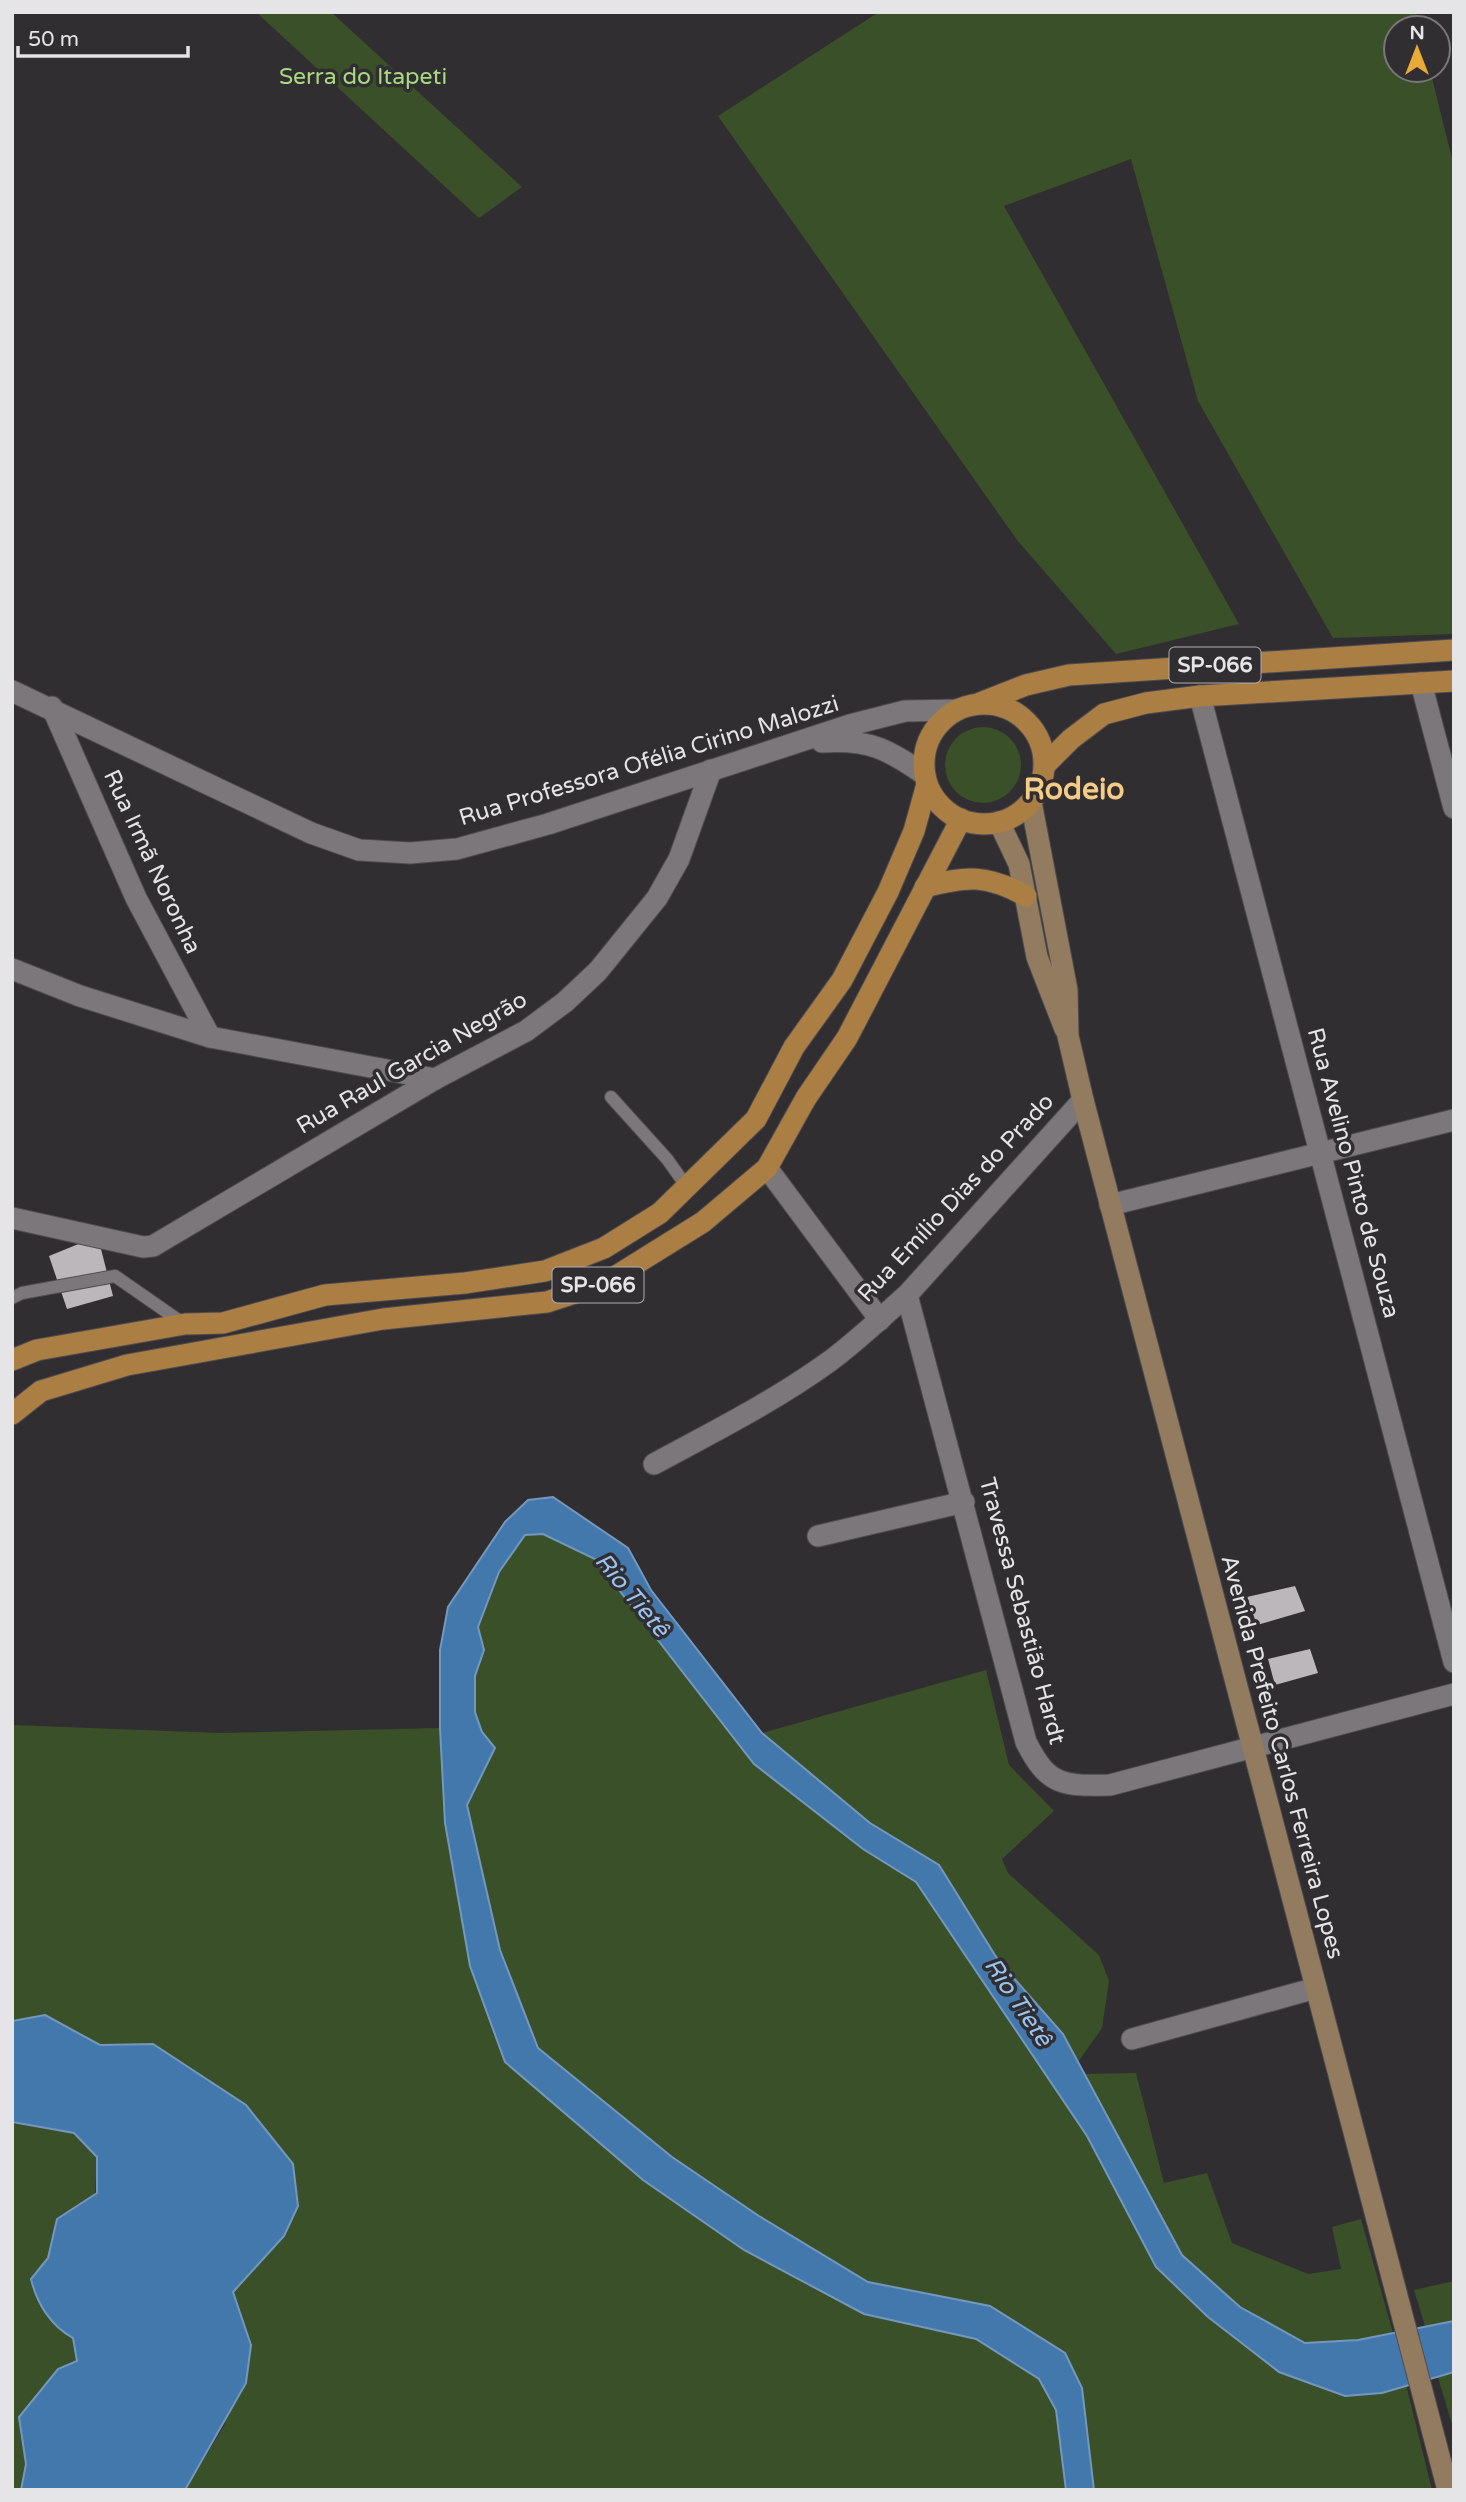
<svg xmlns="http://www.w3.org/2000/svg" width="1466" height="2502" viewBox="0 0 1466 2502" font-family="'Varela Round',sans-serif">
	<style>
		.green { fill: #3a5028 }
		.water { fill: #4378ac; stroke: #7498bd; stroke-width: 2 }
		.building { fill: #bbb7bb }
		.lines { fill: none; stroke-linecap: round; stroke-linejoin: round }
		.service-casing { stroke: #4e4c4f; stroke-width: 14 }
		.minor-casing { stroke: #4e4c4f; stroke-width: 23 }
		.secondary-casing { stroke: #4e4c4f; stroke-width: 23 }
		.primary-casing { stroke: #4e4c4f; stroke-width: 23 }
		.service { stroke: #7b777b; stroke-width: 12 }
		.minor { stroke: #7b777b; stroke-width: 21 }
		.secondary { stroke: #937b5f; stroke-width: 21 }
		.primary { stroke: #ab7e44; stroke-width: 21 }
		.labels { text-anchor: middle; dominant-baseline: central; stroke-width: 7; stroke-linejoin: round; paint-order: stroke }
		.shield { fill: #312e32; stroke: #afadb0; stroke-width: 2 }
		.shield-label { font-size: 21px; font-weight: bold; fill: #e5e4e6 }
		.park-label { font-size: 23px; fill: #a8da80; stroke: #312e32 }
		.street-label { font-size: 23px; fill: #e5e4e6; stroke: #312e32 }
		.water-label { font-size: 24px; font-style: italic; fill: #99c3f0; stroke: #312e32 }
		.district-label { font-size: 30px; font-weight: bold; fill: #f6cb85; stroke: #312e32 }
	</style>
	<rect width="100%" height="100%" fill="#312e32"/>
	<g class="green">
		<polygon points="256,12 331,12 522,187 479,218"/>
		<polygon points="879,12 1416,12 1420,28 1396,28 1396,70 1430,70 1454,167 1454,634 1333,638 1198,401 1131,159 1004,206 1239,624 1116,654 1017,540 718,116"/>
		<circle cx="983" cy="765" r="38"/>
		<polygon points="543,1534 595,1559 754,1764 863,1849 916,1882 1087,2136 1156,2267 1208,2317 1279,2372 1382,2393 1406,2384 1432,2490 1094,2490 1082,2388 990,2306 869,2282 759,2216 672,2157 538,2048 500,1950 467,1805 495,1748 482,1732 475,1712 475,1676 484,1650 478,1628 499,1572 525,1535"/>
		<polygon points="986,1670 1009,1765 1054,1811 1002,1859 1008,1873 1099,1955 1109,1981 1102,2028 1078,2062 1063,2034 998,1960 939,1865 870,1823 762,1733"/>
		<polygon points="12,1725 220,1733 440,1728 445,1823 470,1966 643,2180 744,2250 864,2314 976,2339 1039,2380 1056,2410 1066,2490 185,2490 224,2426 251,2345 232,2292 284,2236 297,2206 153,2044 100,2045 45,2015 12,2021"/>
		<polygon points="1136,2073 1164,2183 1207,2173 1232,2243 1308,2274 1341,2269 1332,2227 1361,2219 1393,2333 1358,2340 1305,2343 1240,2307 1182,2255 1084,2074"/>
		<polygon points="12,2122 74,2133 97,2157 95,2195 58,2219 48,2258 31,2279 73,2338 78,2361 19,2417 26,2464 21,2490 12,2490"/>
		<polygon points="1454,2281 1454,2321 1425,2326 1414,2290"/>
		<polygon points="1454,2372 1454,2431 1437,2374"/>
	</g>
	<g class="water">
		<polygon points="553,1497 628,1548 651,1590 762,1733 870,1823 939,1865 998,1960 1063,2034 1182,2255 1240,2307 1305,2343 1358,2340 1454,2321 1454,2372 1382,2393 1345,2396 1279,2372 1208,2317 1156,2267 1087,2136 916,1882 863,1849 754,1764 595,1559 543,1534 525,1535 499,1572 478,1627 484,1650 475,1676 475,1712 482,1732 495,1748 467,1805 500,1950 538,2048 672,2157 759,2216 868,2282 990,2306 1065,2353 1082,2388 1094,2490 1066,2490 1056,2410 1039,2379 976,2339 864,2314 744,2250 643,2180 505,2062 470,1966 445,1823 440,1728 440,1650 448,1607 505,1522 528,1500"/>
		<path d="M 45,2015 L 100,2045 L 153,2044 L 246,2105 L 293,2164 L 298,2206 L 284,2236 L 233,2292 L 251,2345 L 246,2383 L 185,2490 L 21,2490 L 26,2464 L 19,2417 L 58,2369 L 77,2361 L 73,2338 C 51,2326 37,2304 31,2279 L 48,2258 L 57,2219 L 97,2193 L 97,2157 L 74,2133 L 12,2122 L 12,2021 Z"/>
	</g>
	<g class="building">
		<polygon points="81,1243 101,1249 113,1296 67,1309 49,1256"/>
		<polygon points="1295,1586 1305,1611 1257,1625 1247,1597"/>
		<polygon points="1310,1649 1318,1673 1275,1685 1268,1659"/>
	</g>
	<g class="lines">
		<defs>
			<g id="service">
				<polyline points="611,1097 667,1159 687,1187"/>
				<polyline points="12,1298 22,1293 115,1276 184,1324"/>
			</g>
			<g id="minor">
				<polyline points="1421,683 1454,808"/>
				<polyline points="12,691 311,833 359,850 410,853 457,849 548,824 850,725 905,711 957,710"/>
				<polyline points="1200,696 1454,1662"/>
				<polyline points="52,707 136,898 210,1037"/>
				<path d="M 822,742 C 869,739 888,749 925,775"/>
				<polyline points="12,969 80,996 210,1037 435,1079"/>
				<polyline points="767,1168 880,1320"/>
				<polyline points="1110,1205 1454,1120"/>
				<polyline points="12,1218 143,1247 153,1246 435,1079 526,1031 565,1002 598,971 657,898 679,859 711,770"/>
				<path d="M 907,1295 L 1026,1742 C 1048,1786 1063,1786 1110,1785 L 1454,1694"/>
				<path d="M 654,1464 C 713,1432 775,1401 830,1361 C 857,1341 882,1317 907,1295 L 1083,1100"/>
				<polyline points="818,1536 964,1502"/>
				<polyline points="1132,2039 1316,1988"/>
			</g>
			<g id="secondary">
				<polyline points="1031,802 1067,990 1068,1036 1083,1100 1448,2490"/>
				<polyline points="999,822 1019,864 1037,957 1065,1029"/>
			</g>
			<g id="primary">
				<polyline points="980,703 1026,685 1069,675 1454,650"/>
				<circle cx="984" cy="764" r="60"/>
				<polyline points="1045,765 1071,739 1104,714 1146,703 1200,696 1454,681"/>
				<path d="M 925,887 C 967,876 986,874 1026,896"/>
				<polyline points="12,1360 37,1350 185,1324 223,1323 325,1295 465,1283 545,1271 604,1248 660,1213 756,1119 794,1047 842,980 888,892 914,831 927,784"/>
				<polyline points="12,1414 41,1391 127,1365 383,1319 547,1302 605,1283 703,1222 767,1168 806,1098 847,1038 961,819"/>
			</g>
		</defs>
		<use href="#service" class="service-casing"/>
		<use href="#minor" class="minor-casing"/>
		<use href="#secondary" class="secondary-casing"/>
		<use href="#primary" class="primary-casing"/>
		<use href="#service" class="service"/>
		<use href="#minor" class="minor"/>
		<use href="#secondary" class="secondary"/>
		<use href="#primary" class="primary"/>
	</g>
	<g class="labels">
		<g class="shield">
			<rect x="1169.5" y="647.5" width="91" height="35" rx="5"/>
			<rect x="552.5" y="1267.5" width="91" height="35" rx="5"/>
		</g>
		<g class="shield-label">
			<text x="1215" y="665">SP-066</text>
			<text x="598" y="1285">SP-066</text>
		</g>
		<g class="park-label">
			<text x="363" y="77">Serra do Itapeti</text>
		</g>
		<g class="street-label">
			<text transform="translate(649 761) rotate(-17)">Rua Professora Ofélia Cirino Malozzi</text>
			<text transform="translate(152 862) rotate(65)">Rua Irmã Noronha</text>
			<text transform="translate(412 1063) rotate(-30)">Rua Raul Garcia Negrão</text>
			<text transform="translate(1353 1173) rotate(75)">Rua Avelino Pinto de Souza</text>
			<text transform="translate(956 1198) rotate(-47)">Rua Emílio Dias do Prado</text>
			<text transform="translate(1022 1611) rotate(75)">Travessa Sebastião Hardt</text>
			<text transform="translate(1282 1757) rotate(75)">Avenida Prefeito Carlos Ferreira Lopes</text>
		</g>
		<g class="water-label">
			<text transform="translate(632 1595) rotate(50)">Rio Tietê</text>
			<text transform="translate(1018 2002) rotate(56)">Rio Tietê</text>
		</g>
		<g class="district-label">
			<text x="1074" y="789">Rodeio</text>
		</g>
	</g>
	<rect width="1466" height="2502" fill="none" stroke="#e5e4e6" stroke-width="28"/>
	<g transform="translate(1417 49)"><circle r="33" fill="#312e32" stroke="#79777a" stroke-width="2"/>
	<path d="M0-5L12 26L0 18L-12 26Z" fill="#e9ab38"/>
	<text y="-10" font-size="19" font-weight="bold" text-anchor="middle" fill="#e5e4e6">N</text>
	</g>
	<path d="M18 46v10h170v-10" fill="none" stroke="#e5e4e6" stroke-width="3.5"/>
	<text x="28" y="46" font-size="21" fill="#e5e4e6" stroke="#312e32" stroke-width="5" paint-order="stroke">50 m</text>
</svg>
